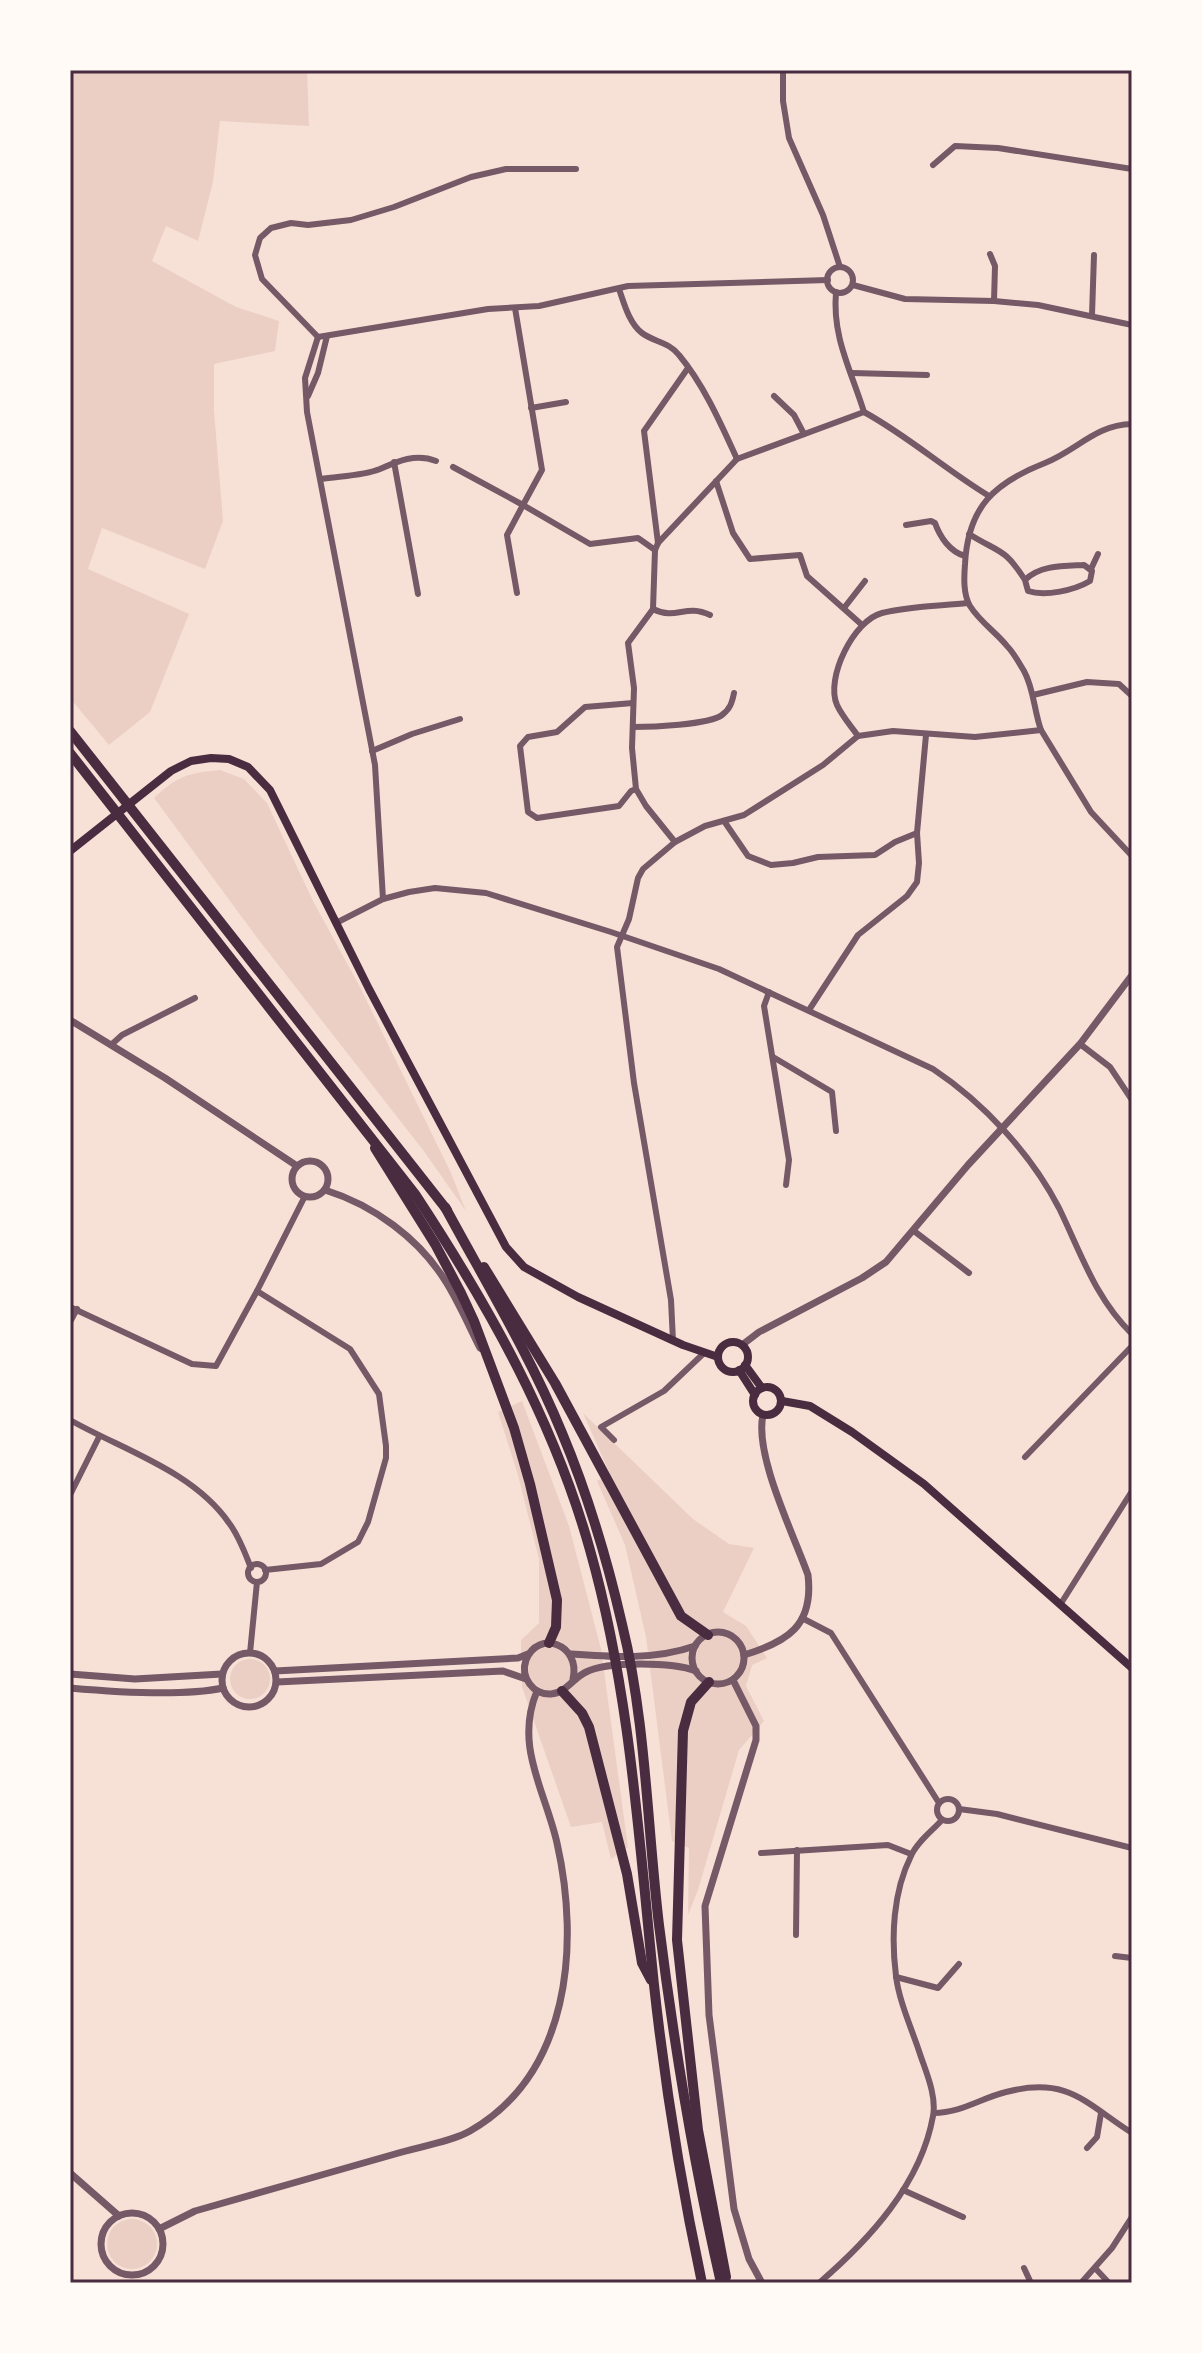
<svg xmlns="http://www.w3.org/2000/svg" width="1202" height="2353" viewBox="0 0 1202 2353" font-family="Georgia,serif">
	<style>
		.green { fill: #ebcfc5 }
		.lines { fill: none; stroke-linecap: round; stroke-linejoin: round }
		.minor { stroke: #755966; stroke-width: 6 }
		.tertiary { stroke: #755966; stroke-width: 7 }
		.secondary { stroke: #4a2c40; stroke-width: 8 }
		.trunk { stroke: #4a2c40; stroke-width: 10 }
		.neatline { fill: none; stroke: #4a2c40; stroke-width: 3 }
	</style>
	<rect width="100%" height="100%" fill="#f7e1d7"/>
	<g class="green">
		<polygon points="70,70 307,70 309,126 220,121 213,182 198,241 166,226 152,261 236,307 279,321 275,351 214,364 214,411 223,521 205,569 102,528 88,569 189,614 150,712 109,745 70,698"/>
		<path d="M 220,770 L 244,779 L 267,803 L 313,901 L 360,987 L 451,1173 L 466,1211 L 423,1150 L 258,939 L 154,798 C 178,776 187,773 220,770 Z"/>
		<polygon points="522,1401 569,1526 601,1649 628,1847 611,1859 602,1822 571,1827 522,1687 521,1640 539,1623 539,1559 518,1475 498,1412"/>
		<polygon points="583,1413 693,1519 729,1544 754,1548 723,1612 746,1626 767,1658 752,1665 746,1686 764,1721 739,1750 698,1890 688,1915 689,1848 672,1841 646,1637 625,1545 597,1481 610,1474"/>
		<circle cx="250" cy="1679" r="20"/>
		<circle cx="132" cy="2244" r="25"/>
	</g>
	<g class="lines">
		<g class="minor">
			<polyline points="783,70 783,101 789,138 823,215 840,267"/>
			<polyline points="933,165 955,146 998,148 1132,169"/>
			<polyline points="990,254 995,266 994,301"/>
			<circle cx="840" cy="280" r="13"/>
			<polyline points="853,285 905,299 994,301 1038,305 1132,325"/>
			<path d="M 619,289 C 624,303 629,323 642,333 C 654,342 669,342 679,355 C 704,385 721,424 737,459"/>
			<path d="M 836,292 C 832,337 851,370 864,412 C 908,436 946,470 989,496"/>
			<polyline points="515,308 542,470 523,505 590,544 638,538 655,550"/>
			<polyline points="1092,315 1094,255"/>
			<polyline points="318,337 305,378 307,412 375,765 383,899"/>
			<polyline points="318,337 488,309 539,306 628,286 828,280"/>
			<polyline points="318,337 262,279 255,255 260,238 271,228 291,223 308,225 351,220 394,207 471,177 506,169 576,169"/>
			<polyline points="852,373 927,375"/>
			<polyline points="308,396 318,373 327,336"/>
			<polyline points="774,396 794,415 804,434"/>
			<polyline points="531,408 566,402"/>
			<polyline points="394,462 418,594"/>
			<polyline points="453,467 523,505 507,535 517,593"/>
			<path d="M 321,479 C 339,476 363,476 380,469 C 398,461 416,453 436,461"/>
			<polyline points="716,481 733,533 750,559 800,555 807,576 861,624"/>
			<path d="M 906,525 L 931,521 L 935,523 C 940,537 950,552 965,556"/>
			<path d="M 969,534 C 999,553 1004,547 1025,580 C 1040,565 1064,566 1084,565 L 1092,571 L 1090,581 C 1075,590 1045,597 1028,591 L 1025,580"/>
			<polyline points="658,543 644,431 688,368"/>
			<polyline points="1091,569 1098,554"/>
			<polyline points="844,608 865,581"/>
			<path d="M 653,609 C 677,621 685,603 710,615"/>
			<polyline points="1033,695 1087,682 1119,684 1132,696"/>
			<polyline points="633,703 585,707 557,732 528,737 520,746 528,812 537,818 619,806 631,791 636,789"/>
			<path d="M 633,727 C 650,727 709,725 722,715 C 730,709 732,703 734,693"/>
			<path d="M 1041,730 C 1034,711 1034,689 1024,671 C 1019,663 1014,653 1007,646 C 996,632 980,622 970,606 C 963,594 964,577 965,564 C 968,507 994,483 1045,463 C 1079,449 1095,425 1132,424"/>
			<path d="M 858,736 C 851,726 842,716 837,705 C 825,678 854,620 882,613 C 909,606 940,606 968,603"/>
			<polyline points="372,751 412,734 460,719"/>
			<polyline points="724,821 748,856 771,865 793,863 818,857 875,855 895,842 917,833"/>
			<polyline points="675,842 646,806 636,789 632,748 634,688 628,643 653,609 655,550 658,543 737,459 864,412"/>
			<path d="M 336,923 L 383,899 L 409,892 L 435,888 L 486,893 L 611,932 L 719,969 L 933,1069 C 984,1103 1031,1154 1059,1208 C 1081,1253 1095,1298 1132,1334"/>
			<polyline points="769,992 764,1006 789,1160 786,1185"/>
			<polyline points="809,1010 858,935 907,896 917,882 919,863 917,833 926,735"/>
			<polyline points="1080,1044 1110,1067 1132,1100"/>
			<polyline points="111,1045 122,1035 195,998"/>
			<polyline points="773,1057 832,1092 836,1131"/>
			<polyline points="914,1231 969,1273"/>
			<polyline points="70,1307 192,1364 216,1366 257,1291"/>
			<polyline points="70,1322 77,1309"/>
			<polyline points="673,1341 671,1300 634,1083 617,947 629,919 638,878 643,869 675,842 705,826 744,815 823,765 858,736 893,731 975,737 1041,730 1091,812 1132,856"/>
			<path d="M 70,1420 C 123,1450 193,1471 229,1523 C 239,1536 245,1553 251,1568"/>
			<polyline points="614,1440 601,1427 664,1391 703,1354"/>
			<polyline points="1025,1457 1132,1346"/>
			<polyline points="70,1495 99,1437"/>
			<circle cx="257" cy="1573" r="9"/>
			<polyline points="265,1570 321,1564 358,1542 368,1522 386,1458 386,1446 379,1394 350,1349 257,1291 305,1196"/>
			<polyline points="1060,1605 1132,1491"/>
			<polyline points="802,1618 831,1633 939,1803"/>
			<polyline points="250,1653 257,1582"/>
			<circle cx="948" cy="1810" r="11"/>
			<polyline points="959,1809 997,1814 1132,1848"/>
			<polyline points="761,1853 888,1845 911,1854"/>
			<polyline points="796,1935 797,1850"/>
			<polyline points="1115,1956 1132,1958"/>
			<polyline points="896,1977 938,1988 959,1964"/>
			<path d="M 934,2113 C 961,2113 981,2098 1006,2092 C 1068,2076 1085,2103 1132,2133"/>
			<polyline points="1087,2148 1097,2137 1101,2113"/>
			<polyline points="903,2190 963,2217"/>
			<polyline points="1024,2268 1031,2283"/>
			<polyline points="1095,2268 1109,2283"/>
			<path d="M 819,2283 C 869,2240 921,2184 933,2116 C 937,2095 925,2070 919,2051 C 911,2027 899,2001 896,1976 C 891,1937 893,1892 911,1856 C 917,1842 932,1831 942,1820"/>
			<polyline points="1081,2283 1112,2248 1132,2217"/>
		</g>
		<g class="tertiary">
			<polyline points="70,1020 165,1078 297,1166"/>
			<circle cx="310" cy="1179" r="18"/>
			<path d="M 325,1190 C 373,1205 419,1238 446,1282 C 459,1303 469,1326 480,1348"/>
			<polyline points="742,1345 759,1332 862,1278 886,1262 968,1165 1080,1044 1132,975"/>
			<circle cx="718" cy="1658" r="26"/>
			<circle cx="249" cy="1680" r="27"/>
			<path d="M 571,1654 C 613,1657 655,1660 695,1646"/>
			<path d="M 744,1655 C 787,1642 814,1626 808,1575 C 794,1535 754,1455 763,1415"/>
			<polyline points="275,1671 518,1658 528,1654"/>
			<polyline points="70,1674 135,1679 222,1674"/>
			<path d="M 573,1679 C 581,1644 538,1629 526,1660 C 520,1677 533,1695 551,1694 C 566,1693 573,1678 586,1672 C 608,1661 673,1662 696,1671"/>
			<polyline points="733,1680 756,1726 756,1740 705,1906 709,2015 734,2209 749,2259 762,2283"/>
			<polyline points="277,1682 503,1671 526,1679"/>
			<path d="M 70,1688 C 114,1692 180,1697 223,1688"/>
			<polyline points="70,2173 119,2216"/>
			<circle cx="132" cy="2244" r="31"/>
			<path d="M 159,2229 L 195,2211 C 262,2192 328,2173 395,2154 C 417,2147 451,2142 470,2131 C 570,2074 580,1945 557,1843 C 545,1790 514,1746 537,1691"/>
		</g>
		<g class="secondary">
			<polyline points="70,851 171,771 191,761 211,758 229,759 248,767 270,790 369,989 506,1247 524,1267 578,1297 683,1345 718,1357"/>
			<circle cx="733" cy="1357" r="15"/>
			<polyline points="745,1365 762,1388"/>
			<polyline points="739,1370 755,1395"/>
			<circle cx="767" cy="1401" r="14"/>
			<polyline points="782,1401 810,1406 852,1432 924,1484 1132,1668"/>
		</g>
		<g class="trunk">
			<polyline points="70,731 447,1210"/>
			<path d="M 70,753 L 415,1194 C 488,1305 554,1421 590,1550 C 630,1691 639,1840 654,1985 C 665,2085 681,2185 702,2283"/>
			<polyline points="375,1148 435,1244 461,1293 474,1321 514,1428 530,1484 557,1600 556,1627 549,1643"/>
			<path d="M 445,1207 C 485,1281 530,1355 562,1433 C 588,1495 607,1559 622,1624 C 646,1721 647,1825 659,1925 C 674,2045 694,2165 721,2283"/>
			<polyline points="484,1267 555,1383 681,1616 708,1635"/>
			<polyline points="709,1682 691,1702 683,1731 677,1940 698,2130 726,2277"/>
			<polyline points="562,1691 582,1713 589,1727 627,1874 642,1963 651,1980"/>
		</g>
	</g>
	<rect width="1202" height="2353" fill="none" stroke="#fffaf5" stroke-width="144"/>
	<rect x="72" y="72" width="1058" height="2209" class="neatline"/>
</svg>
